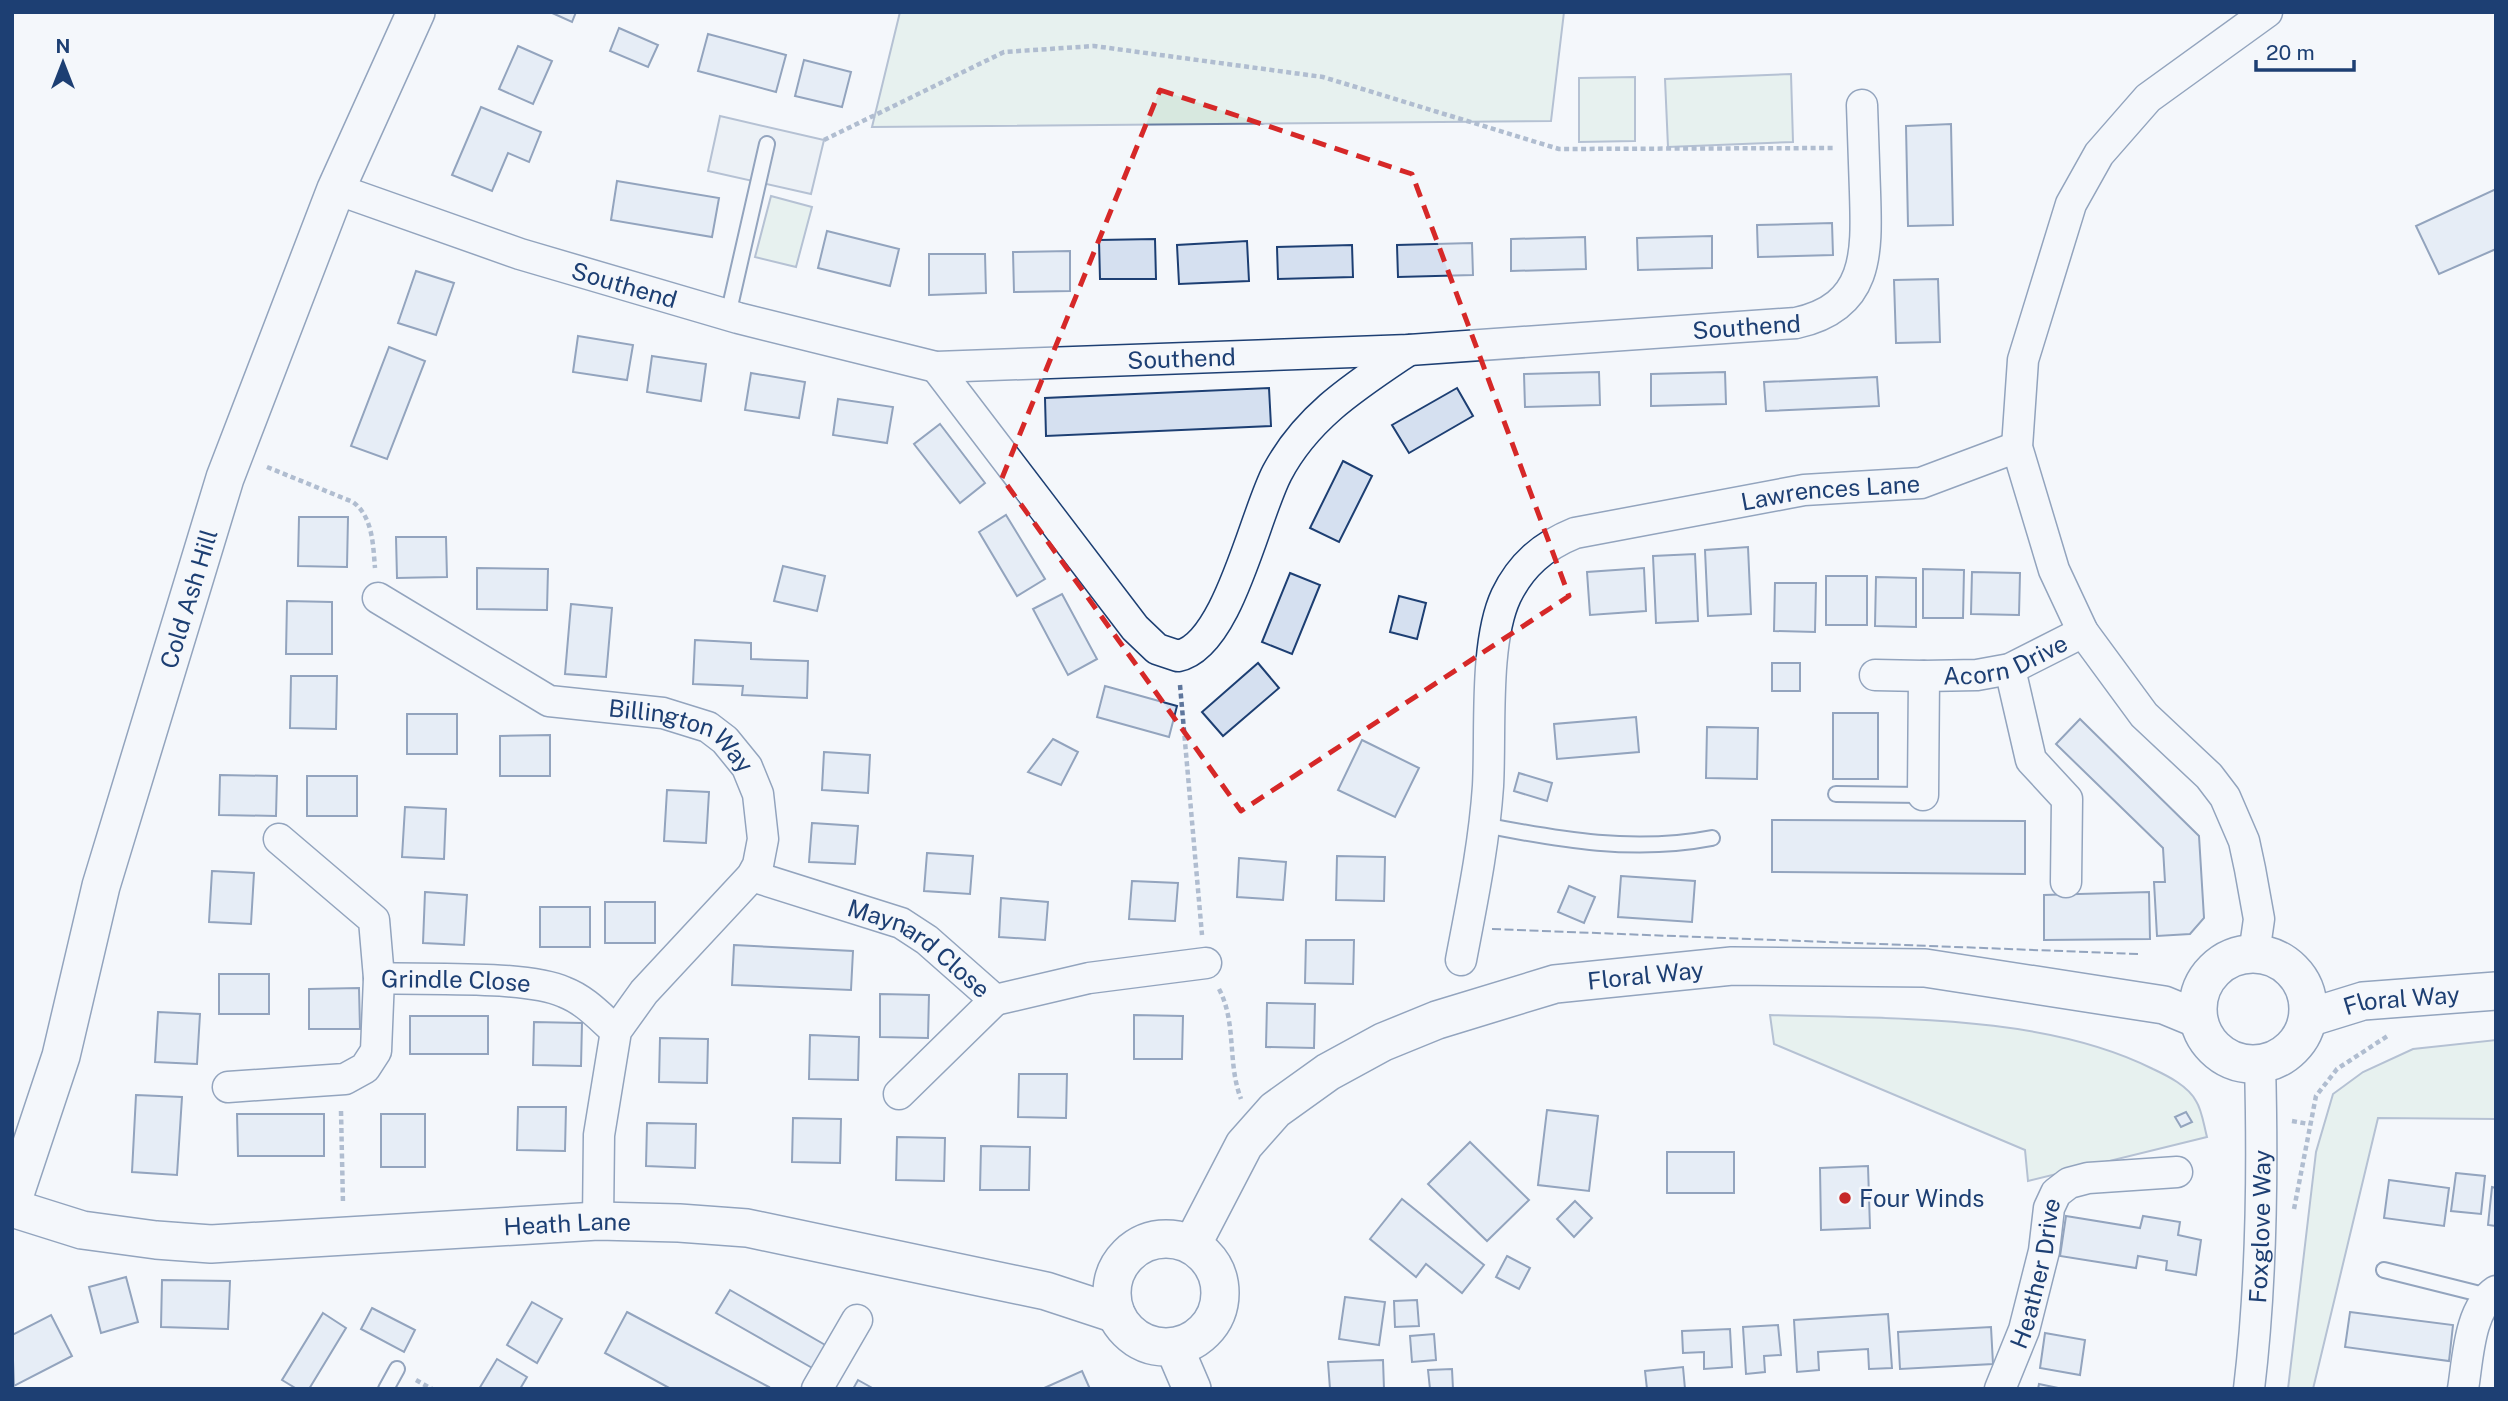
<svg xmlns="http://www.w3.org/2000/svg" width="2508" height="1401" viewBox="0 0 2508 1401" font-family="'Public Sans',sans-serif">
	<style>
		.green { fill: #d7e8df; stroke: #687fa3; stroke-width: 2 }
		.parking { fill: #e3e8f0; stroke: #687fa3; stroke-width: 2 }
		.building { fill: #d5e0f0; stroke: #1d3f73; stroke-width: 2 }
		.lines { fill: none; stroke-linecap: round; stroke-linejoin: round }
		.service-casing { stroke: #1d3f73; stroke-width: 18 }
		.minor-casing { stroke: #1d3f73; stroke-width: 33 }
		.tertiary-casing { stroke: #1d3f73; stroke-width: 40 }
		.path { stroke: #5e769c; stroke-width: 4.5; stroke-dasharray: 5 3.5; stroke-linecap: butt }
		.service { stroke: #f4f7fb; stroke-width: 14 }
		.minor { stroke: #f4f7fb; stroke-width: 30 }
		.tertiary { stroke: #f4f7fb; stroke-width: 37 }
		.fence { stroke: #1d3f73; stroke-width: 2; stroke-dasharray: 9 3.5; stroke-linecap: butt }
		.marked { fill: none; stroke: #d62828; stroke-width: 5; stroke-dasharray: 14 9; stroke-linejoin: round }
		.poi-dot { fill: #c62828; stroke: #f4f7fb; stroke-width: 2.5 }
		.labels { text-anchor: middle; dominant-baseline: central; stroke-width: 5; stroke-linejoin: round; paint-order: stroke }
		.street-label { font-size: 24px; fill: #1d3f73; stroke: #f4f7fb }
		.poi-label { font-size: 24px; fill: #1d3f73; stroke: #f4f7fb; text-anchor: start }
	</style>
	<rect width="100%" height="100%" fill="#f4f7fb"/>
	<g class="green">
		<polygon points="900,12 1564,12 1551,121 872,127"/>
		<polygon points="1791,74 1793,142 1668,147 1665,79"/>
		<polygon points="1635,77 1635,141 1579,142 1579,78"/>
		<polygon points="771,196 812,207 796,267 755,257"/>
		<path d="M 1770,1015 C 1891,1019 2044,1014 2153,1069 C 2168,1076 2188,1086 2196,1101 C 2202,1110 2204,1126 2207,1137 L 2028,1181 L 2025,1150 L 1774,1044 Z"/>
		<polygon points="2496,1040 2496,1119 2378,1118 2313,1389 2288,1389 2316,1152 2333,1094 2363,1072 2413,1049"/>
	</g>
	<polygon class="parking" points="720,116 824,140 811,194 708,171"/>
	<g class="building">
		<polygon points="550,12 576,12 572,22"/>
		<polygon points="619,28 658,45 648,67 610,51"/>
		<polygon points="708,34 786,55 776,92 698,71"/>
		<polygon points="518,46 552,61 533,104 499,89"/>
		<polygon points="804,60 851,72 842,107 795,96"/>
		<polygon points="481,107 541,132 529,162 508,153 492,191 452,175"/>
		<polygon points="1951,124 1953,225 1908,226 1906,126"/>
		<polygon points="617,181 719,198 712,237 611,220"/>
		<polygon points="2496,189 2496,249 2439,274 2416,226"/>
		<polygon points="1832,223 1833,255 1758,257 1757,225"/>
		<polygon points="827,231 899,249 890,286 818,268"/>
		<polygon points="1712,236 1712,268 1638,270 1637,238"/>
		<polygon points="1585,237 1586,269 1511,271 1511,239"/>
		<polygon points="1155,239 1156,279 1100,279 1099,240"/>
		<polygon points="1247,241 1249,281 1179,284 1177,245"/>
		<polygon points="1472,243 1473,275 1398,277 1397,245"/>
		<polygon points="1352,245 1353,277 1278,279 1277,247"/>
		<polygon points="1070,251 1070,291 1014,292 1013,252"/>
		<polygon points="929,254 985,254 986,293 929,295"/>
		<polygon points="416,271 454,283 436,335 398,323"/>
		<polygon points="1938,279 1940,342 1896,343 1894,280"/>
		<polygon points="578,336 633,345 627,380 573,372"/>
		<polygon points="389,347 425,361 387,459 351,446"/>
		<polygon points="652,356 706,364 701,401 647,392"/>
		<polygon points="1599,372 1600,405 1525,407 1524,374"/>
		<polygon points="1725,372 1726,404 1651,406 1651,374"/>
		<polygon points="751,373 805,382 799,418 745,410"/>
		<polygon points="1877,377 1879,406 1766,411 1764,382"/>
		<polygon points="1269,388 1271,426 1046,436 1045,398"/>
		<polygon points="1457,388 1473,416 1409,453 1392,425"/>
		<polygon points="838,399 893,407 887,443 833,435"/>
		<polygon points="940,424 985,483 960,503 914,444"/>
		<polygon points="1343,461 1372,476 1339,542 1310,528"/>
		<polygon points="1006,515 1045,579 1017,596 979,532"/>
		<polygon points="299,517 348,517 347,567 298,566"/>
		<polygon points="396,537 446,537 447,577 397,578"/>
		<polygon points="1748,547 1751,614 1708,616 1705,550"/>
		<polygon points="1695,554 1698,621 1656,623 1653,556"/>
		<polygon points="783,566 825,576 817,611 774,601"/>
		<polygon points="477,568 548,569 547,610 477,609"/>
		<polygon points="1644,568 1646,611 1590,615 1587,572"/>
		<polygon points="1923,569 1964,570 1963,618 1923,618"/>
		<polygon points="1972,572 2020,573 2019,615 1971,614"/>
		<polygon points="1290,573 1320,585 1292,654 1262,642"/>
		<rect x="1826" y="576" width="41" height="49"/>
		<polygon points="1876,577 1916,578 1916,627 1875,626"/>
		<polygon points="1775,583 1816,583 1815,632 1774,631"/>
		<polygon points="1062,594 1097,659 1068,675 1033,609"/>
		<polygon points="1399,596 1426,603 1417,639 1390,632"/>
		<polygon points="287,601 332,602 332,654 286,654"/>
		<polygon points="571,604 612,608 606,677 565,674"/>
		<polygon points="695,640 751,643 751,659 808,661 807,698 742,695 743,686 693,684"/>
		<polygon points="1258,663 1279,688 1223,736 1202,712"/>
		<rect x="1772" y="663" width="28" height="28"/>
		<polygon points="291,676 337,676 336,729 290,728"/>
		<polygon points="1105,686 1177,706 1169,737 1097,717"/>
		<rect x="1833" y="713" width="45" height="66"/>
		<rect x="407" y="714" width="50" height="40"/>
		<polygon points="1636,717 1639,752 1557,759 1554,724"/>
		<polygon points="2080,719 2199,836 2204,918 2190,934 2157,936 2154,882 2165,882 2163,848 2056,744"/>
		<polygon points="1707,727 1758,728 1757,779 1706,778"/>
		<polygon points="550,735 550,776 500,776 500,736"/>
		<polygon points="1053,739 1078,752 1061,785 1028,772"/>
		<polygon points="1362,740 1419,768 1395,817 1338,790"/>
		<polygon points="824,752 870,755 868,793 822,790"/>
		<polygon points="1519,773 1552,783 1547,801 1514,791"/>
		<polygon points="220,775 277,776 276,816 219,815"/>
		<rect x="307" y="776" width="50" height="40"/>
		<polygon points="667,790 709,792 706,843 664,841"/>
		<polygon points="405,807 446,809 444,859 402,857"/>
		<polygon points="1772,820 2025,821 2025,874 1772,872"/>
		<polygon points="812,823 858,826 855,864 809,862"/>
		<polygon points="927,853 973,856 970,894 924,891"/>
		<polygon points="1337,856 1385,857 1384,901 1336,900"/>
		<polygon points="1239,858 1286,862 1283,900 1237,897"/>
		<polygon points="212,871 254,873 251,924 209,922"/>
		<polygon points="1621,876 1695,881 1692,922 1618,917"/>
		<polygon points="1132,881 1178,883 1175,921 1129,919"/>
		<polygon points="1569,886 1595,897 1584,923 1558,912"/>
		<polygon points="425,892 467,895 464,945 423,943"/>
		<polygon points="2149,892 2150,939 2044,940 2044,895"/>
		<polygon points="1001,898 1048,902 1045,940 999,937"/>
		<rect x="605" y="902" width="50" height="41"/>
		<rect x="540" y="907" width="50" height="40"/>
		<polygon points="1306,940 1354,940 1353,984 1305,983"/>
		<polygon points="734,945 853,951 851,990 732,985"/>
		<rect x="219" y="974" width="50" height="40"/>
		<polygon points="359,988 360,1029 309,1029 309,989"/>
		<polygon points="880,994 929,995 928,1038 880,1037"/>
		<polygon points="1267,1003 1315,1004 1314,1048 1266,1047"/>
		<polygon points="158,1012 200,1014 197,1064 155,1062"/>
		<polygon points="1134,1015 1183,1016 1182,1059 1134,1059"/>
		<rect x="410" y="1016" width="78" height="38"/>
		<polygon points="534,1022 582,1023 581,1066 533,1065"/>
		<polygon points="810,1035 859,1037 858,1080 809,1079"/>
		<polygon points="660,1038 708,1039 707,1083 659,1082"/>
		<polygon points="1019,1074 1067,1074 1066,1118 1018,1117"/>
		<polygon points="136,1095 182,1097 177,1175 132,1172"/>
		<polygon points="518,1107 566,1107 565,1151 517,1150"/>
		<polygon points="1547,1110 1598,1116 1589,1191 1538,1185"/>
		<polygon points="2186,1112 2192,1122 2181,1127 2175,1117"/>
		<polygon points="237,1114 324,1114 324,1156 238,1156"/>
		<rect x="381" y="1114" width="44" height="53"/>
		<polygon points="793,1118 841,1119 840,1163 792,1162"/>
		<polygon points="647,1123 696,1124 695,1168 646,1166"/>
		<polygon points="897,1137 945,1138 944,1181 896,1180"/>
		<polygon points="1470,1142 1529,1200 1487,1241 1428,1184"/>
		<polygon points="981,1146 1030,1147 1029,1190 980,1190"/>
		<rect x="1667" y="1152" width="67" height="41"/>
		<polygon points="1868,1166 1870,1228 1821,1230 1820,1168"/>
		<polygon points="2456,1173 2485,1176 2481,1214 2451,1211"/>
		<polygon points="2389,1180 2449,1188 2444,1226 2384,1218"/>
		<polygon points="2492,1187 2496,1188 2496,1226 2488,1225"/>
		<polygon points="1402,1199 1484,1265 1462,1293 1426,1264 1416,1277 1370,1239"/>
		<polygon points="1575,1201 1592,1218 1574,1237 1557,1219"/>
		<polygon points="2066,1216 2140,1228 2143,1216 2180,1222 2178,1235 2201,1240 2196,1275 2166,1270 2167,1261 2138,1256 2136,1268 2060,1256"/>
		<polygon points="1507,1256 1530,1268 1519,1289 1496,1277"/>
		<polygon points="126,1277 138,1322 101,1333 89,1287"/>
		<polygon points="162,1280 230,1281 228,1329 161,1327"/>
		<polygon points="730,1290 827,1346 814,1369 716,1313"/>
		<polygon points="1345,1297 1385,1302 1379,1345 1339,1339"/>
		<polygon points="1417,1300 1419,1326 1395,1327 1394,1301"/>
		<polygon points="532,1302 562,1319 537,1363 507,1345"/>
		<polygon points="372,1308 415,1330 404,1352 361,1329"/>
		<polygon points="627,1312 769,1387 768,1389 671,1389 605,1353"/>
		<polygon points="2350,1312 2453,1325 2449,1361 2345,1347"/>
		<polygon points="323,1313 346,1328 309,1389 297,1389 282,1380"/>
		<polygon points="1888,1314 1892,1368 1869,1369 1868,1349 1818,1352 1819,1370 1797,1372 1794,1320"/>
		<polygon points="51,1315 72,1356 14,1386 12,1335"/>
		<polygon points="1778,1325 1781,1355 1764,1356 1765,1372 1746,1374 1743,1327"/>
		<polygon points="1991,1327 1993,1364 1900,1369 1898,1332"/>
		<polygon points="1730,1329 1732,1367 1704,1369 1704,1352 1683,1353 1682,1331"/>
		<polygon points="2045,1333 2085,1340 2080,1375 2040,1368"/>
		<polygon points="1434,1334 1436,1360 1412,1362 1410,1336"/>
		<polygon points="497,1359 527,1377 520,1389 479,1389"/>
		<polygon points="1383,1360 1384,1389 1330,1389 1328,1362"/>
		<polygon points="1683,1367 1685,1389 1647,1389 1645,1371"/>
		<polygon points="1452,1369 1453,1389 1430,1389 1428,1370"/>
		<polygon points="1082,1371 1090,1389 1042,1389"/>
		<polygon points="858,1380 874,1389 853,1389"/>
		<polygon points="2039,1384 2063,1389 2038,1389"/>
	</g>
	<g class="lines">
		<defs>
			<g id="service">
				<polyline points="728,315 767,144"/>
				<polyline points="1836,794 1923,795"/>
				<path d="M 1484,825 C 1560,840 1635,853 1712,838"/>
				<polyline points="2384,1270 2488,1296"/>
				<polyline points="386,1389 397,1369"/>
			</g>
			<g id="minor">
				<path id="s1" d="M 336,189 L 520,254 L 738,318 L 936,367 L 1409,350 L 1796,323 C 1869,307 1867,254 1865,192 C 1864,163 1863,134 1862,105"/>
				<path d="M 936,367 L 1135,628 L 1157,649 L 1178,656 C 1228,646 1254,517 1277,473 C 1307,416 1357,385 1409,350"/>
				<path id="s2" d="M 378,598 L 549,701 L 663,713 L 708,727 L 725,740 L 747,767 L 758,794 L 763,839 L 758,865 L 752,876 L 644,992 L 616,1031 L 599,1135 L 598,1221"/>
				<polyline points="2010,669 2031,760 2067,799 2066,882"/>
				<polyline points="1875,675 1924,676"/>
				<path id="s3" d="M 1923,795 L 1924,676 L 1977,675 L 2010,669 L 2083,632"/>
				<path id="s4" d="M 752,876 L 901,923 L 927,940 L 995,1000 L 1089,978 L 1206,963"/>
				<polyline points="2254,954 2259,919 2250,869 2244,841 2225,797 2209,776 2144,715 2083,632 2054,570 2017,447 2023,360 2071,204 2099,154 2148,98 2267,12"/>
				<path id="s5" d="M 1461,960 C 1472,902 1484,845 1488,786 C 1491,732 1484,643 1506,596 C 1521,565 1543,546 1575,533 L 1804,490 L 1921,483 L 2017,447"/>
				<path id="s6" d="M 379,978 C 424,980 526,975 564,992 C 585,1000 599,1016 616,1031"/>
				<polyline points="228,1087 345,1079 365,1068 376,1051 379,978 374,920 279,839"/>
				<polyline points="899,1094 995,1000"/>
				<polyline points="817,1389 857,1320"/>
				<path id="s7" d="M 2000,1389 L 2024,1330 L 2044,1251 L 2049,1208 L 2056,1193 L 2069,1183 L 2088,1178 L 2177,1172"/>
				<path id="s8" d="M 2249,1389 C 2262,1281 2263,1173 2260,1064"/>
				<path d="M 2463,1389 C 2468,1359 2469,1309 2496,1291"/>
			</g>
			<g id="tertiary">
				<circle cx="2253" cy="1009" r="55"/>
				<path id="s9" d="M 2308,1018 L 2363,1001 L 2496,991"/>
				<path id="s10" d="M 12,1203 L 61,1056 L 101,886 L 225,478 L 336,189 L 416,12"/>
				<path id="s11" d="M 12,1208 L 82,1230 L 156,1240 L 211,1244 L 598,1221 L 679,1223 L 747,1228 L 1046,1291 L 1116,1314"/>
				<circle cx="1166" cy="1293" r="54"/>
				<path id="s12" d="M 1192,1245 L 1244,1145 L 1275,1110 L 1328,1072 L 1383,1042 L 1437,1020 L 1555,984 L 1732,966 L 1925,968 L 2164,1005 L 2198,1019"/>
				<polyline points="1174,1347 1192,1389"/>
			</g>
		</defs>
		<use href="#service" class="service-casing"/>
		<use href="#minor" class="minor-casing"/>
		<use href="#tertiary" class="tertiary-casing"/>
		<g class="path">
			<polyline points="824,140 1004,52 1094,46 1323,77 1559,149 1835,148"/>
			<path d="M 267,467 L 353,502 C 373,517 373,545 375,568"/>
			<polyline points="1180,685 1202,935"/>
			<path d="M 1219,989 C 1237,1023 1227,1063 1241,1099"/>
			<polyline points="341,1111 343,1204"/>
			<polyline points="2292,1121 2309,1124"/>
			<polyline points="2294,1209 2316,1096 2337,1069 2389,1035"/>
			<polyline points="416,1380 432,1389"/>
		</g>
		<use href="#service" class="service"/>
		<use href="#minor" class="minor"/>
		<use href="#tertiary" class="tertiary"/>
		<polyline class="fence" points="1492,929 2138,954"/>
	</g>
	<path d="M0 0H2508V1401H0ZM 1160,90 L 1412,174 L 1569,596 L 1241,811 L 1002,478 Z" fill="#f4f7fb" fill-opacity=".55" fill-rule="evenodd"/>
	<path class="marked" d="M 1160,90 L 1412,174 L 1569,596 L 1241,811 L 1002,478 Z"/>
	<circle class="poi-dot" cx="1845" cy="1198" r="7"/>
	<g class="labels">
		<g class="street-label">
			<text stroke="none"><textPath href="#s1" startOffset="304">Southend</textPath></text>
			<text stroke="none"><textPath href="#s1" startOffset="1438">Southend</textPath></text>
			<text stroke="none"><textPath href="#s1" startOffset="872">Southend</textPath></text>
			<text stroke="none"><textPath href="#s5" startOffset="723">Lawrences Lane</textPath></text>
			<text stroke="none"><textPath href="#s10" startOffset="630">Cold Ash Hill</textPath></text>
			<text stroke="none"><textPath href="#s3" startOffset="203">Acorn Drive</textPath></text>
			<text stroke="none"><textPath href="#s2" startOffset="340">Billington Way</textPath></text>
			<text stroke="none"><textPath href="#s4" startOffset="184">Maynard Close</textPath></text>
			<text stroke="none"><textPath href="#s12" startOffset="560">Floral Way</textPath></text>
			<text stroke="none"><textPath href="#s6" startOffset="77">Grindle Close</textPath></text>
			<text stroke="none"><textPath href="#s9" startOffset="96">Floral Way</textPath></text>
			<text stroke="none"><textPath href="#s11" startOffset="560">Heath Lane</textPath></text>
			<text stroke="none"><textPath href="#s8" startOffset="163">Foxglove Way</textPath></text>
			<text stroke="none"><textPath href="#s7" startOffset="122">Heather Drive</textPath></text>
		</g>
		<g class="poi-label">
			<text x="1859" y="1198">Four Winds</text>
		</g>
	</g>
	<rect width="2508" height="1401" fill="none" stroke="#1d3f73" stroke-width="28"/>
	<g transform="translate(63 63)" stroke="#f4f7fb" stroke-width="5" paint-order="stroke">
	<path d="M0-5L12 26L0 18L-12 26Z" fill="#1d3f73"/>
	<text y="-10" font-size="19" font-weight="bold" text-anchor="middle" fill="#1d3f73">N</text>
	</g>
	<path d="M2256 60v10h98v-10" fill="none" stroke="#1d3f73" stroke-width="3.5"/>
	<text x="2266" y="60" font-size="21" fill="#1d3f73" stroke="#f4f7fb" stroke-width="5" paint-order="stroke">20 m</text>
</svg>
